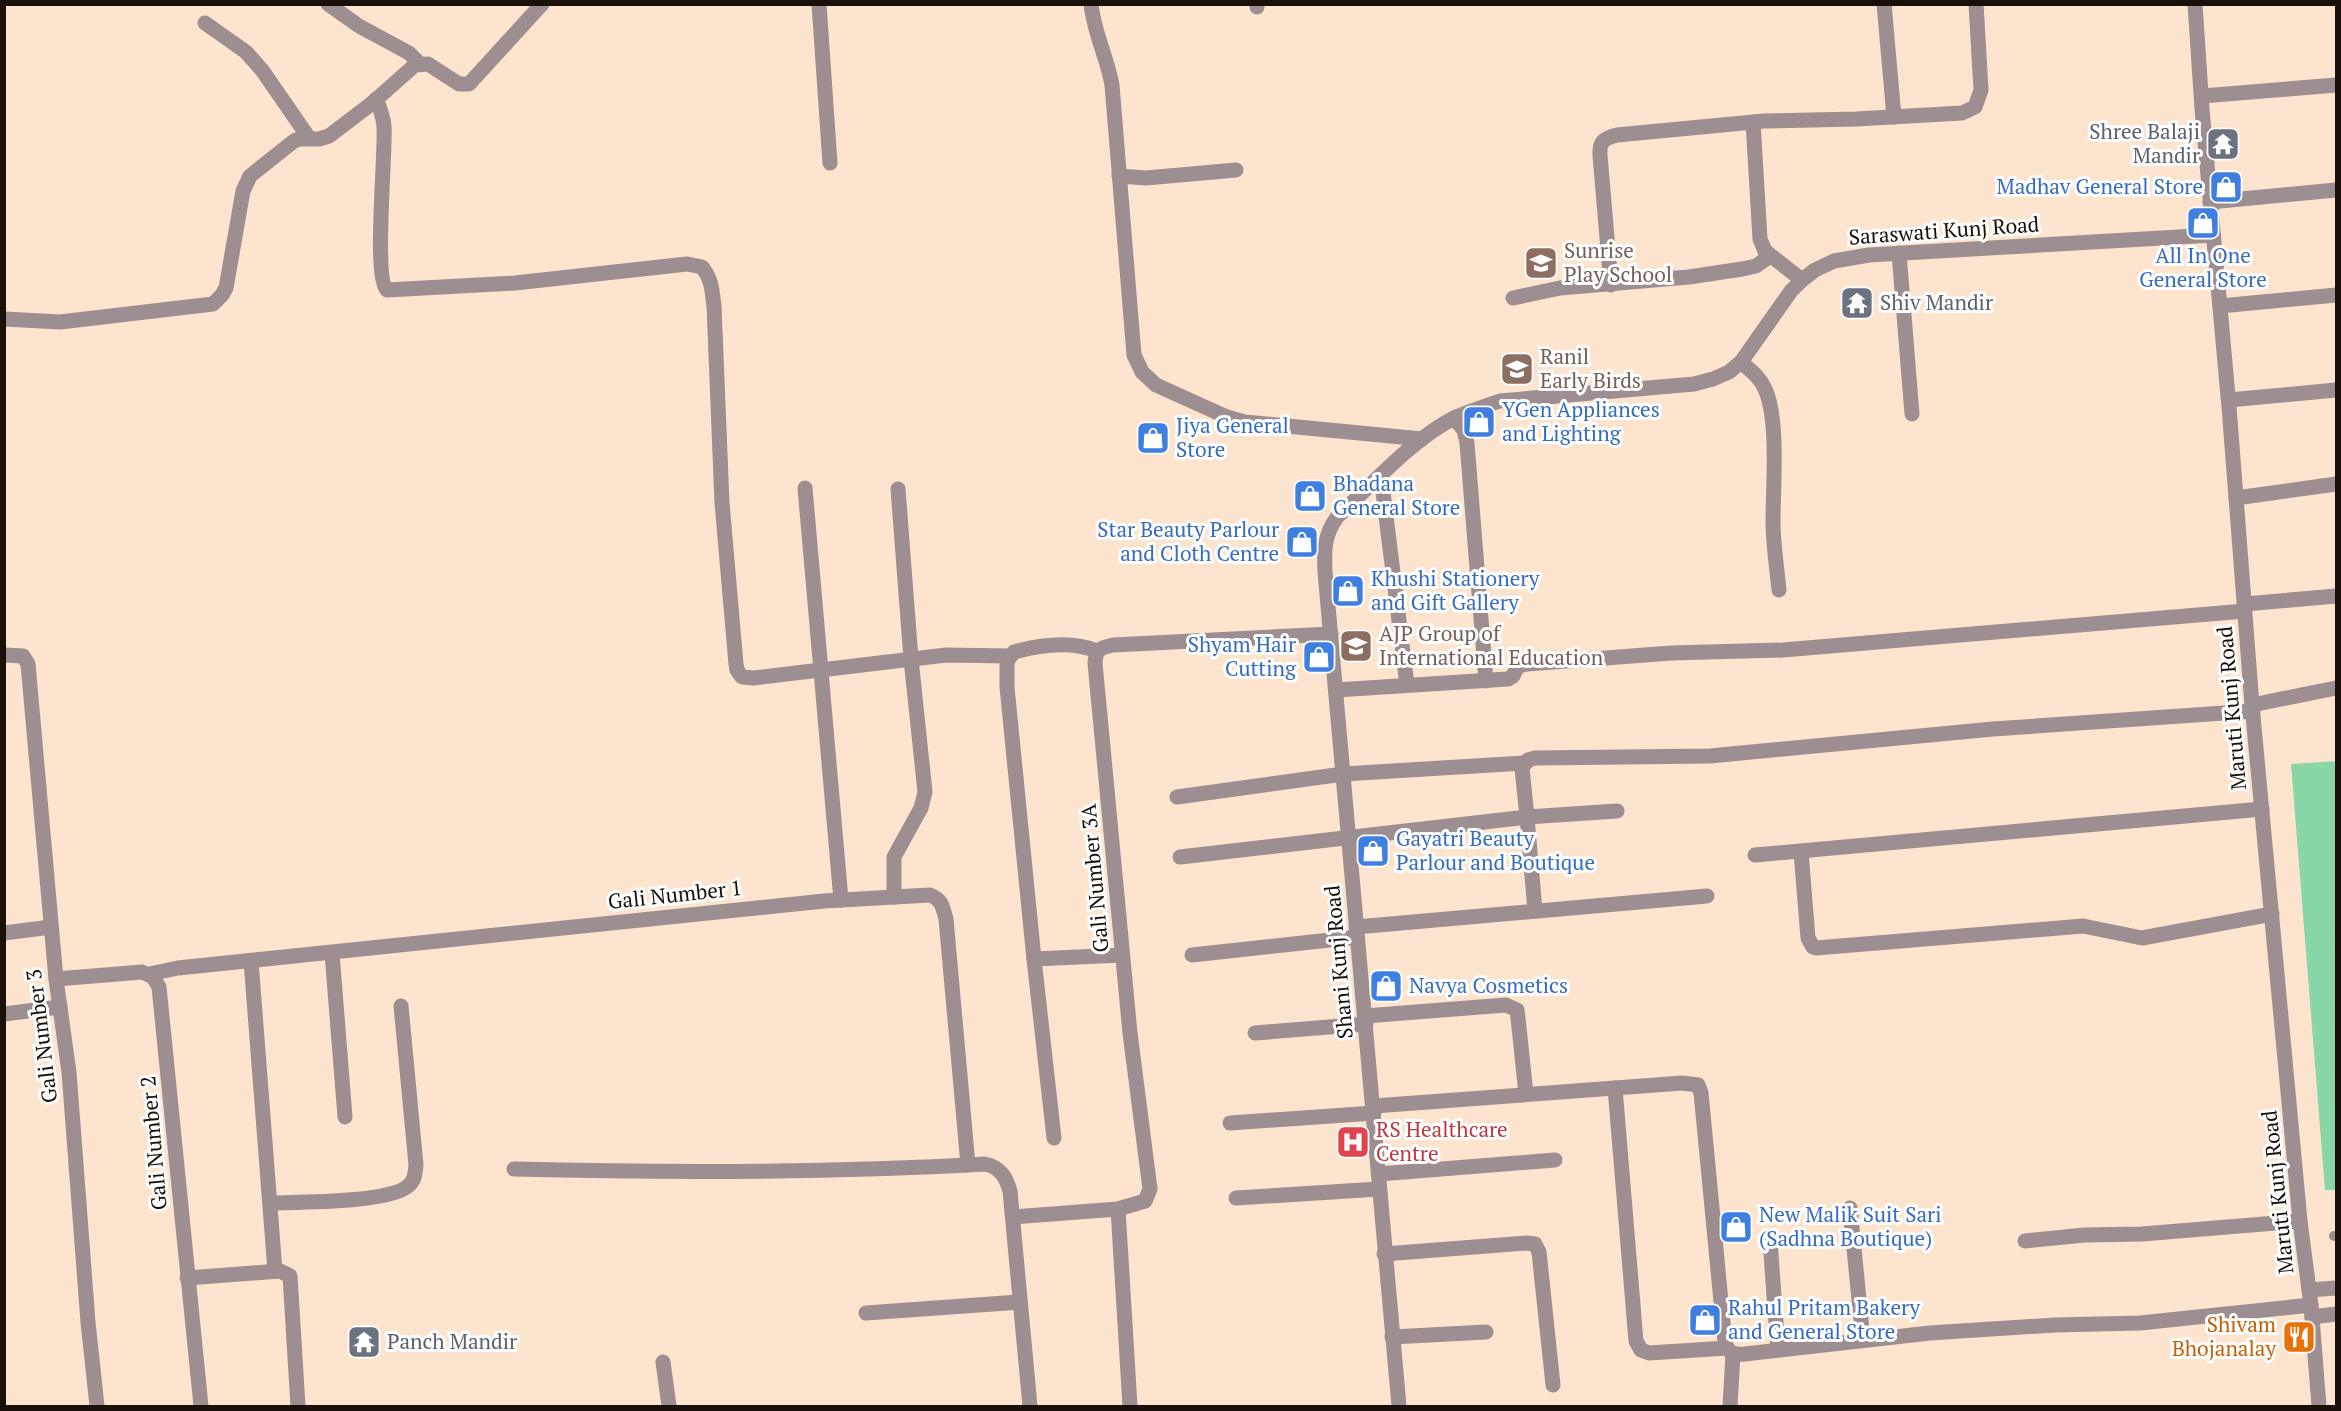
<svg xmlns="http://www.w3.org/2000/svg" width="2341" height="1411" viewBox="0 0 2341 1411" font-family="'PT Serif',serif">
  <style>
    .green { fill: #89d7a7 }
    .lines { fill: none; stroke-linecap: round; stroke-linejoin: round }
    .lane { stroke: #9c8e91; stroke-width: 10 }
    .street { stroke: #9c8e91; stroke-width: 15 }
    .labels { text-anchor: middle; stroke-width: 6; stroke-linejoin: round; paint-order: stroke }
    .worship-label { font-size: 21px; fill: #5b616d; stroke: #fff; text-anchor: start }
    .shop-label { font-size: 21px; fill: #366cbe; stroke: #fff; text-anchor: start }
    .street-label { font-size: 21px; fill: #191009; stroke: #fff }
    .education-label { font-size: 21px; fill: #785e54; stroke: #fff; text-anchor: start }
    .health-label { font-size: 21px; fill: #be3a42; stroke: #fff; text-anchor: start }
    .food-label { font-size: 21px; fill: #c56008; stroke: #fff; text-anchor: end }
  </style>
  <rect width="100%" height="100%" fill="#fce4ce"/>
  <polygon class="green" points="2336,761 2336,1190 2325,1190 2291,764"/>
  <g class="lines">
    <polyline class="lane" points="2334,1236 2336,1236"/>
    <g class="street">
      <polyline points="328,4 359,26 409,53 419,63"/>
      <polyline points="819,4 830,163"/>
      <path d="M1091,4C1094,33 1107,57 1112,85L1134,355L1142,372L1156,385L1227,417L1245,422L1422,439"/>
      <polyline points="1257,4 1257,7"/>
      <polyline points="1884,4 1894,117"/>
      <polyline points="2195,4 2202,109 2229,407 2252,705 2300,1221 2311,1305 2319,1406"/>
      <polyline points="205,23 246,52 262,70 309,138"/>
      <polyline points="2202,96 2336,85"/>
      <path d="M376,99C380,108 383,116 384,126C386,153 373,277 387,290L515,283L687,264L702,267C712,279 712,291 714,306L722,503L736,664L737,670L742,677L754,678L946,655L1009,656"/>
      <polyline points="1753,122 1760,239 1765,251 1802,280"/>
      <polyline points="1119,176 1146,178 1236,170"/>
      <polyline points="2210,202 2336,190"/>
      <polyline points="1899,253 1912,414"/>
      <path d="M1611,285L1600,155C1599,141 1605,138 1617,135L1764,121L1856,119L1962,113L1975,107L1981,90L1976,4"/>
      <polyline points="1513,298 1560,288 1689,277 1742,269 1756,266 1770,256"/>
      <polyline points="2220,306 2336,295"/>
      <polyline points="4,319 60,322 213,304 222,295 226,288 243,191 250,176 294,141 299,139 319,139 329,136 371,104 415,65 428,64 459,84 469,84 542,4"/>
      <path d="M1741,362C1750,370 1760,377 1765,389C1779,419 1773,487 1773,521C1773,544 1777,568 1779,590"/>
      <polyline points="2229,400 2336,390"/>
      <polyline points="1454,418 1464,430 1467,443 1486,681"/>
      <polyline points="1381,476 1407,685"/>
      <polyline points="805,488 841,900"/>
      <polyline points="2236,498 2336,484"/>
      <polyline points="2245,604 2336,596"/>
      <path d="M1097,651C1072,641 1040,645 1014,652L1007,661V687L1034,959L1122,955"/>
      <polyline points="4,655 23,656 28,664 56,979 69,1072 88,1322 97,1406"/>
      <polyline points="1336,690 1508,679 1513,676 1518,666 1527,664 1671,653 1783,650 2245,611"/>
      <polyline points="2252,705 2336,688"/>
      <polyline points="1177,797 1343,774 1524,763"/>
      <polyline points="1801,852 1808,938 1813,947 1816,948 2083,926 2142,938 2272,914"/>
      <polyline points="1755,855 2262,809"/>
      <polyline points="1180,857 1527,817 1522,768 1528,760 1535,758 1710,756 1993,729 2253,711"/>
      <polyline points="894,897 894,857 921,808 925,792 911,659 898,489"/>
      <polyline points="1535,911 1527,817 1617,811"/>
      <polyline points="1356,927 1707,896"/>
      <polyline points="4,933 51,927"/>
      <polyline points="332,953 345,1117"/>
      <polyline points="1192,955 1357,937"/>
      <polyline points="1034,959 1054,1138"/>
      <polyline points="251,961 275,1271"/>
      <path d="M149,974L178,968L824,901L930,895C942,899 943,908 946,919L968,1165"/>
      <polyline points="56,979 142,972 153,977 159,987 201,1406"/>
      <polyline points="4,1014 60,1007"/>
      <polyline points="1365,1016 1506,1005 1517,1010 1518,1018 1526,1094"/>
      <polyline points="1255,1033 1366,1024"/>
      <polyline points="1615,1088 1636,1341 1641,1350 1649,1353 1727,1348"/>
      <path d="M1374,1106L1682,1083L1698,1085L1701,1093L1725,1343C1728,1353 1734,1355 1745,1354L1930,1333L2055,1325L2140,1323L2311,1305"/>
      <polyline points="1230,1123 1374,1113"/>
      <path d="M514,1169C671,1173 828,1173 985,1164C1000,1167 1006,1177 1010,1191L1030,1406"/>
      <polyline points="1379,1174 1555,1160"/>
      <polyline points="1236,1198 1379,1189"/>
      <path d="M270,1203C298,1202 389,1203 408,1186C415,1181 415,1173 416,1165L401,1006"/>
      <polyline points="1850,1208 1863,1340"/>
      <polyline points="1118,1209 1130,1406"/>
      <path d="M1013,1217L1118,1209L1145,1201L1150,1189L1130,1033L1095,663C1096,649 1100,648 1113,645L1331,634"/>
      <polyline points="1770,1241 1778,1350"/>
      <polyline points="2025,1241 2084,1235 2142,1234 2300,1221"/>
      <polyline points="1384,1254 1527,1243 1535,1244 1539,1252 1553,1385"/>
      <polyline points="187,1278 280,1271 290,1276 298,1406"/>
      <polyline points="2309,1290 2336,1288"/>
      <polyline points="866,1313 1020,1302"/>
      <polyline points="2312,1317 2336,1314"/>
      <polyline points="1392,1337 1486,1332"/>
      <polyline points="663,1362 669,1406"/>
      <path d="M1399,1406L1325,572C1324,550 1324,534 1338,516C1374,483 1412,439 1456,417C1470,411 1485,406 1500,401L1694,384L1713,379L1729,372L1741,362L1791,291L1802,280L1815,270L1834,261L1869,255L2213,235"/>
      <polyline points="1730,1406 1733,1354"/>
    </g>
  </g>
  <defs>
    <g id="temple-square" transform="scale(1.725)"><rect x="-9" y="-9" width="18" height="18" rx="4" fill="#6b7280" stroke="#fff"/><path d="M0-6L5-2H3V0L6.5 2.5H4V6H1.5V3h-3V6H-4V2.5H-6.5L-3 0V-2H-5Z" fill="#fff"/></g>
    <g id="shop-square" transform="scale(1.725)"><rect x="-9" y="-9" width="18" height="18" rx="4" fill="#3f7fe0" stroke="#fff"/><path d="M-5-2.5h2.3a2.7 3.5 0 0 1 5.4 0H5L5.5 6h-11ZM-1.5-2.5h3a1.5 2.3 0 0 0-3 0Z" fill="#fff"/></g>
    <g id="school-square" transform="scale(1.725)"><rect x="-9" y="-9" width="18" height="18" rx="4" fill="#8d6e63" stroke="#fff"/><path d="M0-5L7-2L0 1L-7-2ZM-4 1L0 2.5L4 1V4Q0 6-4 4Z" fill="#fff"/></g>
    <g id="hospital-square" transform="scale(1.725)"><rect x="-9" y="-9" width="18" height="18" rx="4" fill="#e0444e" stroke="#fff"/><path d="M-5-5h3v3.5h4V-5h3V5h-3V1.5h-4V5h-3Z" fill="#fff"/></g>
    <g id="restaurant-square" transform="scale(1.725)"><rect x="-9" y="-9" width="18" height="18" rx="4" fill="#e8710a" stroke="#fff"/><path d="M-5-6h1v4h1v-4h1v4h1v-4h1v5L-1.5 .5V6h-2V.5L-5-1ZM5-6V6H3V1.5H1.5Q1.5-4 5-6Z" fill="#fff"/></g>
  </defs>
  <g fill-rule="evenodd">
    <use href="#temple-square" x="2223" y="144"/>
    <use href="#shop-square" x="2226" y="187"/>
    <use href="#shop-square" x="2203" y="223"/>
    <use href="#school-square" x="1541" y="263"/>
    <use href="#temple-square" x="1857" y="303"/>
    <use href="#school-square" x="1517" y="369"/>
    <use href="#shop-square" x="1479" y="422"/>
    <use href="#shop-square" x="1153" y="438"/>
    <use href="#shop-square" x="1310" y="496"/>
    <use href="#shop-square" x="1302" y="542"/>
    <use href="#shop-square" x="1348" y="591"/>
    <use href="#school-square" x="1356" y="646"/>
    <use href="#shop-square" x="1319" y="657"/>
    <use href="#shop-square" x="1373" y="851"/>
    <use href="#shop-square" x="1386" y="986"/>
    <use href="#hospital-square" x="1353" y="1142"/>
    <use href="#shop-square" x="1736" y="1227"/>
    <use href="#shop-square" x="1705" y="1320"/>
    <use href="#restaurant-square" x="2299" y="1337"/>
    <use href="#temple-square" x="364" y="1342"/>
  </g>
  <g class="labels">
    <g class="worship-label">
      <text x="2200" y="139" text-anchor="end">Shree Balaji<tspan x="2200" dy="24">Mandir</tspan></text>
      <text x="1880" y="310">Shiv Mandir</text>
      <text x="387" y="1349">Panch Mandir</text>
    </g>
    <g class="shop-label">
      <text x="2203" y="194" text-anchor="end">Madhav General Store</text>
      <text x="2203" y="263" text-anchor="middle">All In One<tspan x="2203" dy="24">General Store</tspan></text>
      <text x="1502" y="417">YGen Appliances<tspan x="1502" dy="24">and Lighting</tspan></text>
      <text x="1176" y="433">Jiya General<tspan x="1176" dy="24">Store</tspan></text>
      <text x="1333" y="491">Bhadana<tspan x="1333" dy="24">General Store</tspan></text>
      <text x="1279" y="537" text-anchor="end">Star Beauty Parlour<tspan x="1279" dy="24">and Cloth Centre</tspan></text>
      <text x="1371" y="586">Khushi Stationery<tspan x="1371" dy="24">and Gift Gallery</tspan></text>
      <text x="1296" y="652" text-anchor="end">Shyam Hair<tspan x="1296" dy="24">Cutting</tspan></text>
      <text x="1396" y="846">Gayatri Beauty<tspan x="1396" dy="24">Parlour and Boutique</tspan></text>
      <text x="1409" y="993">Navya Cosmetics</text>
      <text x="1759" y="1222">New Malik Suit Sari<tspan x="1759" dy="24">(Sadhna Boutique)</tspan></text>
      <text x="1728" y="1315">Rahul Pritam Bakery<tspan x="1728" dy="24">and General Store</tspan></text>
    </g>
    <g class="street-label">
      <text transform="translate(1944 231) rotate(-4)" y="7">Saraswati Kunj Road</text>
      <text transform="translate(2232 708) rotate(-95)" y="7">Maruti Kunj Road</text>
      <text transform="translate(1095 878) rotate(-95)" y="7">Gali Number 3A</text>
      <text transform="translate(675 895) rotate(-6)" y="7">Gali Number 1</text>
      <text transform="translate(1339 962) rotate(-95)" y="7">Shani Kunj Road</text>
      <text transform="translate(42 1036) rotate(-97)" y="7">Gali Number 3</text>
      <text transform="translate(154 1143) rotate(-95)" y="7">Gali Number 2</text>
      <text transform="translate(2278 1192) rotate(-96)" y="7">Maruti Kunj Road</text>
    </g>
    <g class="education-label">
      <text x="1564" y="258">Sunrise<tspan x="1564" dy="24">Play School</tspan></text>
      <text x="1540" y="364">Ranil<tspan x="1540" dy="24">Early Birds</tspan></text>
      <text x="1379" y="641">AJP Group of<tspan x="1379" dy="24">International Education</tspan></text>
    </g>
    <g class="health-label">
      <text x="1376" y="1137">RS Healthcare<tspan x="1376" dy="24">Centre</tspan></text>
    </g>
    <g class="food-label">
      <text x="2276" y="1332">Shivam<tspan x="2276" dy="24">Bhojanalay</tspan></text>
    </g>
  </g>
  <rect width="2341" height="1411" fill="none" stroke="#191009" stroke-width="12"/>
</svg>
